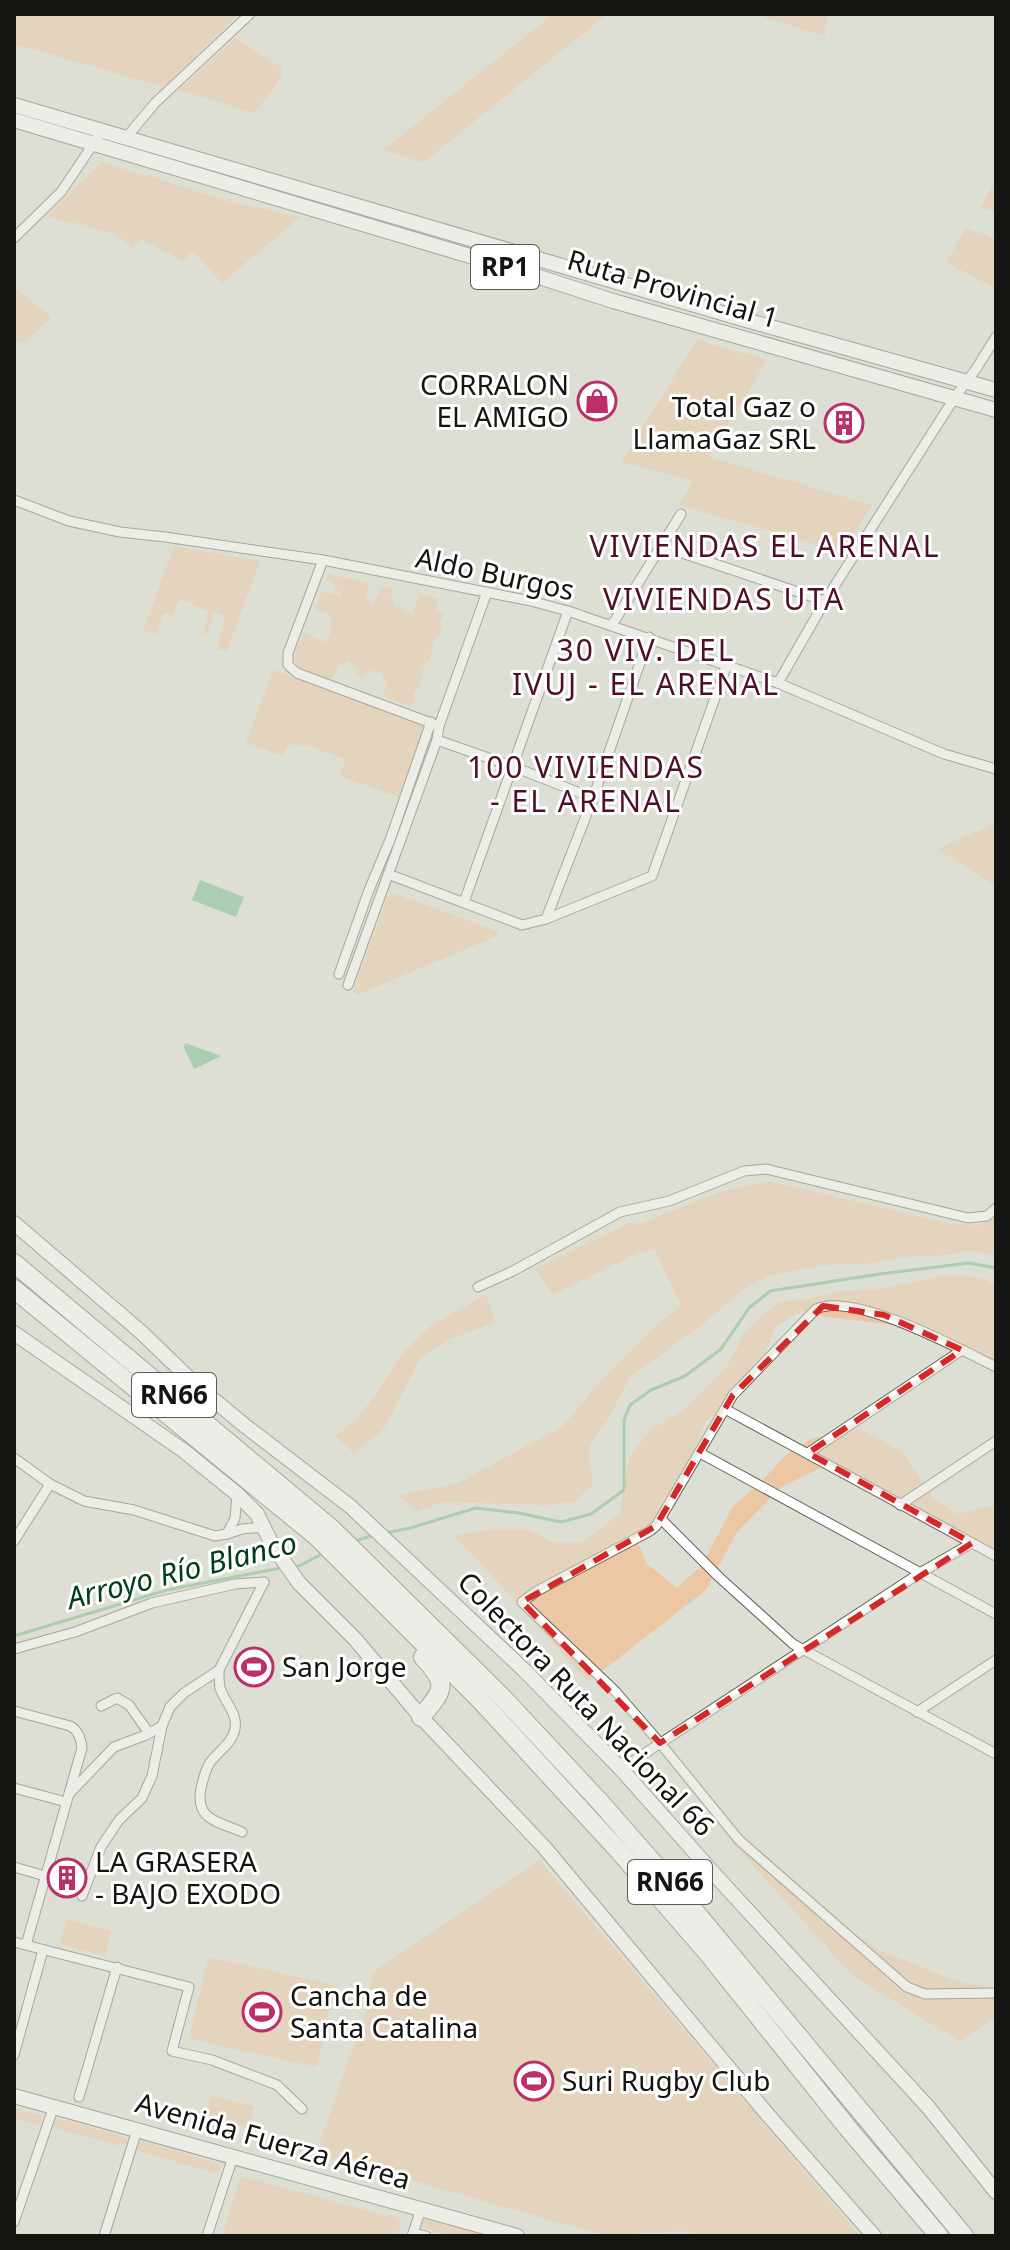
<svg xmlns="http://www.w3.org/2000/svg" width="1010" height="2250" viewBox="0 0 1010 2250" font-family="'Noto Sans',sans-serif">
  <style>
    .green { fill: #ebc7a4 }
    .water { fill: #6eb888 }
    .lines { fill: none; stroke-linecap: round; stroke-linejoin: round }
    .stream { stroke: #6eb888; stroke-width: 3 }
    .street-casing { stroke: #616258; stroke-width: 11 }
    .secondary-casing { stroke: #616258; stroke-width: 16 }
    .primary-casing { stroke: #616258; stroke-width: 16 }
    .highway-casing { stroke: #616258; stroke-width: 20 }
    .street { stroke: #fff; stroke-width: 9 }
    .secondary { stroke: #fff; stroke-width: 14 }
    .primary { stroke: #fff; stroke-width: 14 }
    .highway { stroke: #fff; stroke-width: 18 }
    .marked { fill: none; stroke: #d62828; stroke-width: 6; stroke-dasharray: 16 10; stroke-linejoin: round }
    .labels { text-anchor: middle; stroke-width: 6; stroke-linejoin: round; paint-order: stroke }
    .shield { fill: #fff; stroke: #5a5b58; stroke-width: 2 }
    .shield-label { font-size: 26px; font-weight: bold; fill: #141511 }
    .street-label { font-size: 28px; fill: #141511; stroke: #fff }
    .poi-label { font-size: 28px; fill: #141511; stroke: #fff; text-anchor: start }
    .neighbourhood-label { font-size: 30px; letter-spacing: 2px; fill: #510e29; stroke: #fff }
    .water-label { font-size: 30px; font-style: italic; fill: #003d1f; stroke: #fff }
  </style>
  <rect width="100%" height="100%" fill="#dedfd4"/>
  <g class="green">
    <polygon points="14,14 239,14 164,87 14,44"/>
    <polygon points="553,14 607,14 423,163 383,150"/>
    <polygon points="755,14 827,14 825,36"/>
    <polygon points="235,38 281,67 282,76 255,113 179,90"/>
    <polygon points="102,162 239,204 300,217 222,283 193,251 184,261 142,240 133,248 117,235 89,226 46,217"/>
    <polygon points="996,180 996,213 980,207"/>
    <polygon points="967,228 996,239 996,289 946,262"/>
    <polygon points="14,287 52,317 24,343 14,342"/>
    <polygon points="697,340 767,360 709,457 872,505 842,552 679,505 693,481 621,462"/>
    <polygon points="174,546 260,561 227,651 217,649 225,616 214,612 208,634 204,633 208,611 192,605 192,602 182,600 178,602 173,615 163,613 156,634 143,631"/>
    <path d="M328,574L370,584L365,598L374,605L382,586L394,589L390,601L395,602L394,606L412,614L420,594L439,598L436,611L443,614L439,626L443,628L439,636L436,635C431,644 433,651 429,662H426L422,670L424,671L418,688H416L413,696L416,697L411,707L383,696L388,682L383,679V674L371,670L368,676L364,674L363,679L356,676L359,669L352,666L353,663L347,660L344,665L339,664L332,680C322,676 294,672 295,658C295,650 302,640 304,633L327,642L332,628L329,626L332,617L328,615L329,613L324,611L322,613L314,610L322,591L340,597L342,592L332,589L334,583L326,580Z"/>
    <polygon points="273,670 426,724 399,797 340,776 345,759 302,744 300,747 288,744 283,756 246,743"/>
    <polygon points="996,823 996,886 937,849"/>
    <polygon points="393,893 497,931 497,936 357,995 353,991 388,895"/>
    <polygon points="769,1181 951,1224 979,1225 996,1215 996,1255 968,1250 948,1255 905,1257 865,1264 823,1265 767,1276 739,1293 702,1325 630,1377 609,1418 590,1445 589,1460 593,1485 574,1502 545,1505 442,1502 416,1511 399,1495 458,1483 562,1427 606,1375 657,1325 681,1305 654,1249 640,1252 552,1295 535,1269 629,1223 642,1223 719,1192"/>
    <polygon points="948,1275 982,1278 996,1285 996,1368 899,1326 798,1313 776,1326 752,1382 705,1422 682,1480 638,1542 646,1563 677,1588 702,1565 733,1506 759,1484 788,1453 811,1439 861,1429 904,1453 934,1498 958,1514 996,1505 996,1549 960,1544 897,1496 830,1463 780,1488 737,1532 706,1590 588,1682 474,1556 453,1536 493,1529 530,1530 553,1542 584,1542 620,1513 629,1459 649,1431 688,1406 726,1368 746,1330 779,1302 807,1299 841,1291 874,1290"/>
    <polygon points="486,1294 495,1322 446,1341 421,1357 384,1429 354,1453 335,1436 355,1421 376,1394 400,1356 429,1327"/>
    <polygon points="730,1840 768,1857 817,1908 877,1949 954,1980 996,1989 996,2017 959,2041 853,1976"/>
    <polygon points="539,1860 860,2236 699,2236 683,2231 607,2236 328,2157 319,2144 365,2014 373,1972"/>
    <polygon points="66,1919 111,1931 105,1956 60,1944"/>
    <polygon points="208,1957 335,1985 317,2067 189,2039"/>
    <polygon points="211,2096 254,2106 249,2128 206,2118"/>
    <polygon points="14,2108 39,2115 42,2117 42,2122 38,2125 14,2119"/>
    <polygon points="60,2119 124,2136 127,2139 127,2143 120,2146 57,2129 54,2126 54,2122"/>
    <polygon points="142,2141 217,2163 221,2167 220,2170 214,2173 139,2151 136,2148 138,2142"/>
    <polygon points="245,2177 398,2219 401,2224 397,2236 222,2236 240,2180"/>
    <polygon points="426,2218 489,2236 450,2236 423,2228 420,2225 422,2219"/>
  </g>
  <g class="water">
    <polygon points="200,880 244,897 236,917 192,900"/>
    <polygon points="185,1043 221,1056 194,1069 184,1048"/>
    <polygon points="255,1652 266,1659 255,1680 244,1672"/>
  </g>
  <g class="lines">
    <g class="stream">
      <polyline points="386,1533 410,1528 476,1508 519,1513 561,1522 591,1514 624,1490 624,1420 630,1405 651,1390 685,1376 721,1349 749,1308 770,1291 880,1274 969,1263 996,1268"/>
      <polyline points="355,1541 374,1535"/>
      <polyline points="293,1567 299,1566 322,1554"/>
      <polyline points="14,1636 167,1590 281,1568"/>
    </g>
    <g class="street-casing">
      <g id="street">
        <polyline points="125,139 155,103 250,14"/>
        <polyline points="14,238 61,192 102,131"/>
        <polyline points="14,500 69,521 120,532 165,537 323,560 531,601 568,611 778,683 944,754 996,769"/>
        <polyline points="661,546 825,601"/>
        <polyline points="323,560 288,653 288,665 297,673 439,726"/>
        <polyline points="612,625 681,514"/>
        <polyline points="778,683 825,601 955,397 976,369 996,337"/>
        <polyline points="437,740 514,767 593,798"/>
        <polyline points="388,874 522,925 546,919 652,876 727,664"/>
        <polyline points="464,902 568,611"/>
        <polyline points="546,919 593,798 649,637"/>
        <polyline points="339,974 369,890 390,840 431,722"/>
        <polyline points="348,985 437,740 439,726 487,592"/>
        <polyline points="478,1287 513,1271 620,1212 669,1201 744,1171 766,1169 968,1218 987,1216 996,1208"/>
        <path d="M996,1367C960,1349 853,1291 816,1309L733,1395L656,1526L650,1531L537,1591L522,1602L615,1691L660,1743L739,1840L907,1987L925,1994L996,1993"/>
        <polyline points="725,1409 996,1556"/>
        <polyline points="700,1453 996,1614"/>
        <polyline points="808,1453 962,1350"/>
        <polyline points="14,1458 50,1484 84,1501 134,1510 215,1536 227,1534 235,1518 237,1494"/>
        <polyline points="900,1505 996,1441"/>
        <polyline points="661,1519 720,1578 793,1644 996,1754"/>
        <polyline points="227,1534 242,1529 264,1527"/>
        <polyline points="14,1541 50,1484"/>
        <polyline points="14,1649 75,1632 152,1603 235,1584 264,1582"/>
        <path d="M219,1670C219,1676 219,1683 220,1688C225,1703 238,1713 235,1729C232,1744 217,1752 209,1764C205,1771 203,1780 201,1788C195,1820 217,1821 242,1832"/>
        <polyline points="101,1706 117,1698 129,1705 149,1733"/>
        <path d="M14,1711L70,1726C78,1730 81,1739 82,1748L26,1945"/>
        <polyline points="917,1712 996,1660"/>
        <polyline points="621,1769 920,1573 972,1543"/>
        <polyline points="14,1788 66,1802"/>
        <polyline points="70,1793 114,1747 146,1735 162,1726"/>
        <polyline points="14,1867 45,1876"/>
        <polyline points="82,1896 101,1847 119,1820 142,1798 152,1776 162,1726 170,1707 184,1693 219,1670 264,1582"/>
        <polyline points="14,1942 189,1987 172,2051 212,2060 277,2085 302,2109"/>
        <polyline points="14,2055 43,1950"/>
        <polyline points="79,2097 117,1967"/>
        <polyline points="14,2222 54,2106"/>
        <polyline points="414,2233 426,2236"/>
        <polyline points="104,2236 137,2130"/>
        <polyline points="207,2236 233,2157"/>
        <polyline points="412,2236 421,2209"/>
      </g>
    </g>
    <g class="secondary-casing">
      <g id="secondary">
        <polyline points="14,1223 141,1332 197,1386 244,1425 351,1507 525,1671 621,1769 716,1876 928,2107 996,2192"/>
        <polyline points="14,1333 184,1451 237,1494 257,1514 273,1546 299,1583 355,1639 421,1717 544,1847 768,2115 874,2236"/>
        <polyline points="14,2096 517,2236"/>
      </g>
    </g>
    <g class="primary-casing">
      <g id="primary">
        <polyline points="14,105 746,320 996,390"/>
        <polyline points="14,120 527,273 613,301 996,410"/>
      </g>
    </g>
    <g class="highway-casing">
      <g id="highway">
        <polyline points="14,1263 332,1529 503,1698 601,1803 683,1897 964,2236"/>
        <polyline points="14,1289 316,1536 482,1702 618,1850 706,1951 847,2127 939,2236"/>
        <path d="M421,1717C443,1690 450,1686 423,1657"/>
      </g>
    </g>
    <use href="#street" class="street"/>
    <use href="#secondary" class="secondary"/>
    <use href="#primary" class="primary"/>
    <use href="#highway" class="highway"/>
  </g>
  <path d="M0 0H1010V2250H0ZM823,1306L884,1315L962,1350L808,1453L972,1543L660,1743L522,1602L656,1526L733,1395Z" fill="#dedfd4" fill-opacity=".55" fill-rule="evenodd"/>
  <path class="marked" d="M823,1306L884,1315L962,1350L808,1453L972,1543L660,1743L522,1602L656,1526L733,1395Z"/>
  <defs>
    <g id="shop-ring" transform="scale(2)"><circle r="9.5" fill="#fff" stroke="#bb3068" stroke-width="1.5"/><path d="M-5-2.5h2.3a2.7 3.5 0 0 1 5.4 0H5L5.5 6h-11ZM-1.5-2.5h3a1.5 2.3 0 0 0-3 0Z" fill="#bb3068"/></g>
    <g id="building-ring" transform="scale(2)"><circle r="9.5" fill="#fff" stroke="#bb3068" stroke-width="1.5"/><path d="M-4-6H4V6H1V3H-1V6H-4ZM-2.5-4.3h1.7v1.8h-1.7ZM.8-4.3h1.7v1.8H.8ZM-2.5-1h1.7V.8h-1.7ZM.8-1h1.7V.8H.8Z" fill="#bb3068"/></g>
    <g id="stadium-ring" transform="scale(2)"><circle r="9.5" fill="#fff" stroke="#bb3068" stroke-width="1.5"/><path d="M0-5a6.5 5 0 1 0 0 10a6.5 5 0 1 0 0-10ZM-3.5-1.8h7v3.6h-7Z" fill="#bb3068"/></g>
  </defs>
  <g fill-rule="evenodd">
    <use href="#shop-ring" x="597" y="401"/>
    <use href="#building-ring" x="844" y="423"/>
    <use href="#stadium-ring" x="254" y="1667"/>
    <use href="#building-ring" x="67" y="1878"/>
    <use href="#stadium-ring" x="262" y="2012"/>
    <use href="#stadium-ring" x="534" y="2081"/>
  </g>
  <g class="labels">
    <g class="shield">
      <rect x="471" y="245" width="68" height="44" rx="6"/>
      <rect x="132" y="1373" width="84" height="44" rx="6"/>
      <rect x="628" y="1860" width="84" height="44" rx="6"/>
    </g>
    <g class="shield-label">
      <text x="505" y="276">RP1</text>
      <text x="174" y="1404">RN66</text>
      <text x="670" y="1891">RN66</text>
    </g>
    <g class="street-label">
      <text transform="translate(673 289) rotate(16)" y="10">Ruta Provincial 1</text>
      <text transform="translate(495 574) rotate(12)" y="10">Aldo Burgos</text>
      <text transform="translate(586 1704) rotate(46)" y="10">Colectora Ruta Nacional 66</text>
      <text transform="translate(273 2141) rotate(16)" y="10">Avenida Fuerza Aérea</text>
    </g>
    <g class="poi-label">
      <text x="569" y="395" text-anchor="end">CORRALON<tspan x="569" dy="32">EL AMIGO</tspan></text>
      <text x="816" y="417" text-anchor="end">Total Gaz o<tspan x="816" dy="32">LlamaGaz SRL</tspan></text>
      <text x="282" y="1677">San Jorge</text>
      <text x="95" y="1872">LA GRASERA<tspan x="95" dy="32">- BAJO EXODO</tspan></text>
      <text x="290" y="2006">Cancha de<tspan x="290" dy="32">Santa Catalina</tspan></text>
      <text x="562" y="2091">Suri Rugby Club</text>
    </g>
    <g class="neighbourhood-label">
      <text x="765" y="557">VIVIENDAS EL ARENAL</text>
      <text x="724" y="610">VIVIENDAS UTA</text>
      <text x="646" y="661">30 VIV. DEL<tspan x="646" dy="34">IVUJ - EL ARENAL</tspan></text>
      <text x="586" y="778">100 VIVIENDAS<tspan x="586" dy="34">- EL ARENAL</tspan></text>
    </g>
    <g class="water-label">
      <text transform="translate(182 1571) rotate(-14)" y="10">Arroyo Río Blanco</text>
    </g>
  </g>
  <rect width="1010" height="2250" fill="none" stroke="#141511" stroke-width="32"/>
</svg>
